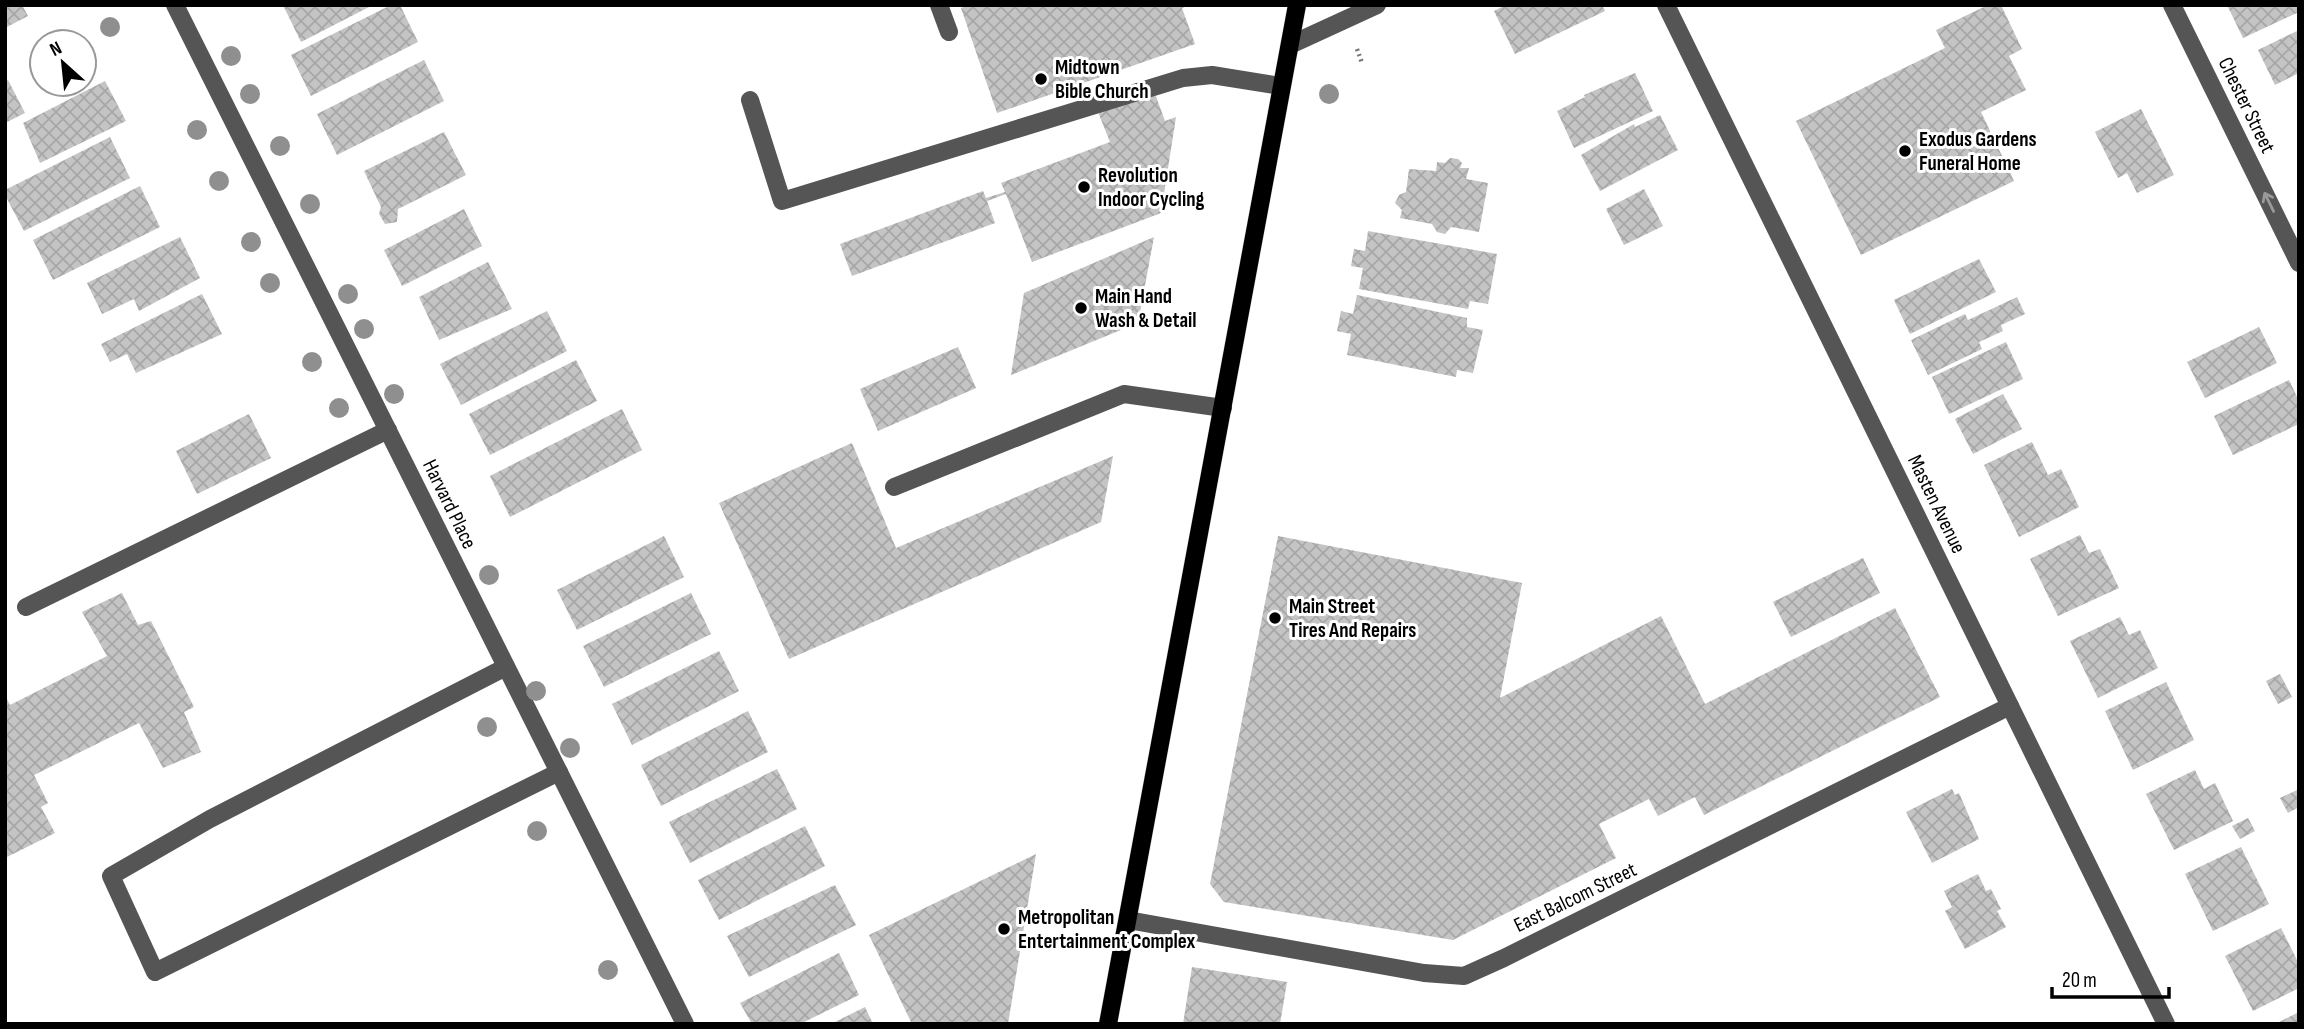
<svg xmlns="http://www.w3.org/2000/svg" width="2304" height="1029" viewBox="0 0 2304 1029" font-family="'Sofia Sans Condensed',sans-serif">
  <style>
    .building { fill: url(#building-cross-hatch) }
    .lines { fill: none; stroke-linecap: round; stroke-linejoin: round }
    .major-casing { stroke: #dbdbdb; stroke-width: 19 }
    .path { stroke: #777; stroke-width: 4.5; stroke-dasharray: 2 3.5; stroke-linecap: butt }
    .minor { stroke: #555; stroke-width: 18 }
    .major { stroke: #000; stroke-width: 18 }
    .tree { fill: #8f8f8f }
    .oneway { stroke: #999 }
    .poi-dot { fill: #000; stroke: #fff; stroke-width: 2.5 }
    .labels { text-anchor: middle; stroke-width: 6; stroke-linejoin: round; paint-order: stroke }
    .poi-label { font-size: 21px; font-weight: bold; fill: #000; stroke: #fff; text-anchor: start }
    .street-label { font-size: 21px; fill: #000; stroke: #fff }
  </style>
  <defs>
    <pattern id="building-cross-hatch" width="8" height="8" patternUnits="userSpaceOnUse" patternTransform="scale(1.75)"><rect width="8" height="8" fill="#c4c4c4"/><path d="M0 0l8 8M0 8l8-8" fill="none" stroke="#a7a7a7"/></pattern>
  </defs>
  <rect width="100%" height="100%" fill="#fff"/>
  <g class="building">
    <polygon points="5,5 22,5 28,16 5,28"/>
    <polygon points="283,5 373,5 301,42"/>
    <polygon points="391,5 400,5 418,42 311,96 291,55"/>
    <polygon points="969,5 1190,5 1182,8 1195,44 997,113 961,8"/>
    <polygon points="1506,5 1602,5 1605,11 1515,54 1494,11"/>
    <polygon points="1988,5 2001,5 2022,49 2009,56 2026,90 1981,112 2014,181 1861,255 1796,121 1945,48 1936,30"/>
    <polygon points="2231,5 2299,5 2299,12 2243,38 2228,7"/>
    <polygon points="2299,30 2299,73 2275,85 2258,50"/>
    <polygon points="424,60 444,101 337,155 317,114"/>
    <polygon points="1635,73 1653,111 1574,148 1557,111 1585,97 1584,95"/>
    <polygon points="8,80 25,113 5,123 5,82"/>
    <polygon points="105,81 126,121 40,163 23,123"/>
    <polygon points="1154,91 1165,121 1176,117 1161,213 1032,262 1006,194 987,201 995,223 852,276 840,244 983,191 986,198 1005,192 1001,183 1110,142 1098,112"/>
    <polygon points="2141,109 2174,175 2137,193 2127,173 2118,178 2095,132"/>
    <polygon points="1660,115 1678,150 1600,191 1581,155 1634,124 1635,127"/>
    <polygon points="444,132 466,175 398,209 397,222 385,224 379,214 381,207 364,171"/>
    <polygon points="110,137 130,178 24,231 5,195 5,190"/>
    <polygon points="1450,158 1458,159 1462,163 1460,168 1469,168 1466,179 1488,183 1479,232 1451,227 1445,234 1437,232 1432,224 1400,218 1402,210 1395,203 1399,195 1406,192 1409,169 1436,171 1437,162 1445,163"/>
    <polygon points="140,186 160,227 53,280 33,240"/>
    <polygon points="1644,189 1663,226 1624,245 1606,209"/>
    <polygon points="464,209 482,246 402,286 384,250"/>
    <polygon points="1368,231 1497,254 1488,304 1470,301 1468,309 1359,289 1363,268 1351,266 1354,249 1365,251"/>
    <polygon points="180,237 200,278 139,311 134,299 102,314 87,283"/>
    <polygon points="1154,237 1138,323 1011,375 1024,293"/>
    <polygon points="1979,259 1996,292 1910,334 1894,300"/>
    <polygon points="488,262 512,309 439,340 419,297"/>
    <polygon points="202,294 222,334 136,373 127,354 110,362 101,344"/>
    <polygon points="1357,295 1467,318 1467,327 1483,330 1473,373 1457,370 1456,377 1347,355 1351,334 1337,331 1341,311 1353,314"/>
    <polygon points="2017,297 2025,314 2001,325 2003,331 1979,342 1982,349 1928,375 1911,340 1965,314 1968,320"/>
    <polygon points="547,311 567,351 461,405 440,364"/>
    <polygon points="2259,327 2277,363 2205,398 2187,362"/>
    <polygon points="2006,342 2023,379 1949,414 1932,377"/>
    <polygon points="958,347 976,388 878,431 860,389"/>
    <polygon points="576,360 597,401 490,455 469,414"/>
    <polygon points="2289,380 2299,401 2299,424 2233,455 2214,416"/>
    <polygon points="2003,394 2022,429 1973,454 1955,419"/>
    <polygon points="622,409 642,450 510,517 490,476"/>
    <polygon points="249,414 271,458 197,494 176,451"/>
    <polygon points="2032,442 2048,475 2061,469 2079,507 2019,537 1984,465"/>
    <polygon points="852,443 896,548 1113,456 1101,522 789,659 719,503"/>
    <polygon points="2080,535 2089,553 2100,549 2119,588 2058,616 2030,559"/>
    <polygon points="664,536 684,577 577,630 557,590"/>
    <polygon points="1278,536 1522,583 1500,698 1661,616 1705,704 1895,608 1940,697 1704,815 1695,797 1658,816 1649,799 1599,824 1616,858 1453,940 1224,902 1210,884"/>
    <polygon points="1863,558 1880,593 1791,637 1773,602"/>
    <polygon points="122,593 138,625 151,621 194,707 184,712 201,752 163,768 139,723 34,775 48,803 41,807 55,833 5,858 5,695 10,705 107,656 82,612"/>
    <polygon points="691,593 711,634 604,687 583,646"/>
    <polygon points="2120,617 2129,635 2140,630 2158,668 2098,698 2070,641"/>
    <polygon points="719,651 739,691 632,745 612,704"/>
    <polygon points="2280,674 2292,697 2278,704 2266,681"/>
    <polygon points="2166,682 2194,740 2133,770 2105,711"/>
    <polygon points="748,711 768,752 661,806 641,765"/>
    <polygon points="777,769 797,809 690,863 669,822"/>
    <polygon points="2195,770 2204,789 2215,783 2233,821 2174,850 2146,794"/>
    <polygon points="1952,789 1955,795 1959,793 1979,839 1932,863 1906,812"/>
    <polygon points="2297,790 2299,807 2288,813 2280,798"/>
    <polygon points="2248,818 2255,831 2240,839 2232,826"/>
    <polygon points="805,826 825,866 719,920 698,880"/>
    <polygon points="2241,847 2269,904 2213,931 2185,874"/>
    <polygon points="1036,854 1008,1024 912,1024 869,935"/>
    <polygon points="1978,874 1986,891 1991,889 2001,909 1997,911 2006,927 1965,949 1945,911 1952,907 1944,891"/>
    <polygon points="835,885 856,925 749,977 727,936"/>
    <polygon points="2281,928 2299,964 2299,988 2253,1011 2225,956"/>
    <polygon points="839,953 859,995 800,1024 752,1024 740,1003"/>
    <polygon points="1192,967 1287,982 1280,1024 1183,1024"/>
    <polygon points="865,1007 873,1024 831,1024"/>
    <polygon points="2299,1012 2299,1024 2275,1024"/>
  </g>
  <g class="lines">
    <g class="major-casing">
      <polyline id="major" points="1108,1024 1297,5"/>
    </g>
    <polyline class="path" points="1357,49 1362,63"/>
    <g class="minor">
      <polyline points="175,5 685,1024"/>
      <polyline points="939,5 949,32"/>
      <polyline points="1666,5 2166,1024"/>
      <polyline points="2172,5 2299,263"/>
      <polyline points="1290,45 1377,5"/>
      <polyline points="750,100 782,201 1183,78 1212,75 1281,86"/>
      <polyline points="894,487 1124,394 1223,408"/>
      <polyline points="26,607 388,430"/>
      <polyline points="506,667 210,819 111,876 155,972 559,772"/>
      <polyline points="1128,920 1424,973 1464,976 1504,958 2010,706"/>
    </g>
    <use href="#major" class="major"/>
  </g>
  <g class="tree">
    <circle cx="110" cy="27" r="10"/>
    <circle cx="231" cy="56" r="10"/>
    <circle cx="250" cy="94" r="10"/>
    <circle cx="1329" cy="94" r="10"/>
    <circle cx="197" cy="130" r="10"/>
    <circle cx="280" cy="146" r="10"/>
    <circle cx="219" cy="181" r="10"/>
    <circle cx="310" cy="204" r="10"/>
    <circle cx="251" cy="242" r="10"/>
    <circle cx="270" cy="283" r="10"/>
    <circle cx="348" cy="294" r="10"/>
    <circle cx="364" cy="329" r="10"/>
    <circle cx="312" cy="362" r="10"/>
    <circle cx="394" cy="394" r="10"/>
    <circle cx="339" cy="408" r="10"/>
    <circle cx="489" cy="575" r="10"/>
    <circle cx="536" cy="691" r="10"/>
    <circle cx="487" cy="727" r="10"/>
    <circle cx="570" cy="748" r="10"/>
    <circle cx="537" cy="831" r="10"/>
    <circle cx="608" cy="970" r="10"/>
  </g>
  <defs><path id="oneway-shaft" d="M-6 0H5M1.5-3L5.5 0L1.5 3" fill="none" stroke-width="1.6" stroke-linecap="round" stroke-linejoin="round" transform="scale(1.75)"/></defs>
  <use class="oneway" href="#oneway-shaft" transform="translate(2269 202) rotate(-116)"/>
  <g class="poi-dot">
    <circle cx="1041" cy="79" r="7"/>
    <circle cx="1905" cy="151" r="7"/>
    <circle cx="1084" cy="187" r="7"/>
    <circle cx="1081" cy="308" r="7"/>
    <circle cx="1275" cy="618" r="7"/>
    <circle cx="1004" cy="929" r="7"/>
  </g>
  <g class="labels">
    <g class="poi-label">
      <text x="1055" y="74">Midtown<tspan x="1055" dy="24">Bible Church</tspan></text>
      <text x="1919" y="146">Exodus Gardens<tspan x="1919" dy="24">Funeral Home</tspan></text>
      <text x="1098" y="182">Revolution<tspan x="1098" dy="24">Indoor Cycling</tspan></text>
      <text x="1095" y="303">Main Hand<tspan x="1095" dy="24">Wash &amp; Detail</tspan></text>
      <text x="1289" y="613">Main Street<tspan x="1289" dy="24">Tires And Repairs</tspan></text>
      <text x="1018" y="924">Metropolitan<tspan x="1018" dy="24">Entertainment Complex</tspan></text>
    </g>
    <g class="street-label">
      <text transform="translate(2247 105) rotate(64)" y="7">Chester Street</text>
      <text transform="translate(450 504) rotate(64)" y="7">Harvard Place</text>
      <text transform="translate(1937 504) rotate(64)" y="7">Masten Avenue</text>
      <text transform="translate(1575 897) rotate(-26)" y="7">East Balcom Street</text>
    </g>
  </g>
  <rect width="2304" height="1029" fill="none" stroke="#000000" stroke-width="14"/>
  <g transform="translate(63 63) rotate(333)"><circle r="33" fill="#ffffff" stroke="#999999" stroke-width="2"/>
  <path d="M0-5L12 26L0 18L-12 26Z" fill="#000000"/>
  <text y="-10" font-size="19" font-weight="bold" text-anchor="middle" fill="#000000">N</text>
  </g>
  <path d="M2052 987v10h117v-10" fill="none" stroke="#000000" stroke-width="3.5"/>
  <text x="2062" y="987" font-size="21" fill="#000000" stroke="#ffffff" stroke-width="5" paint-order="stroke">20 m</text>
</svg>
